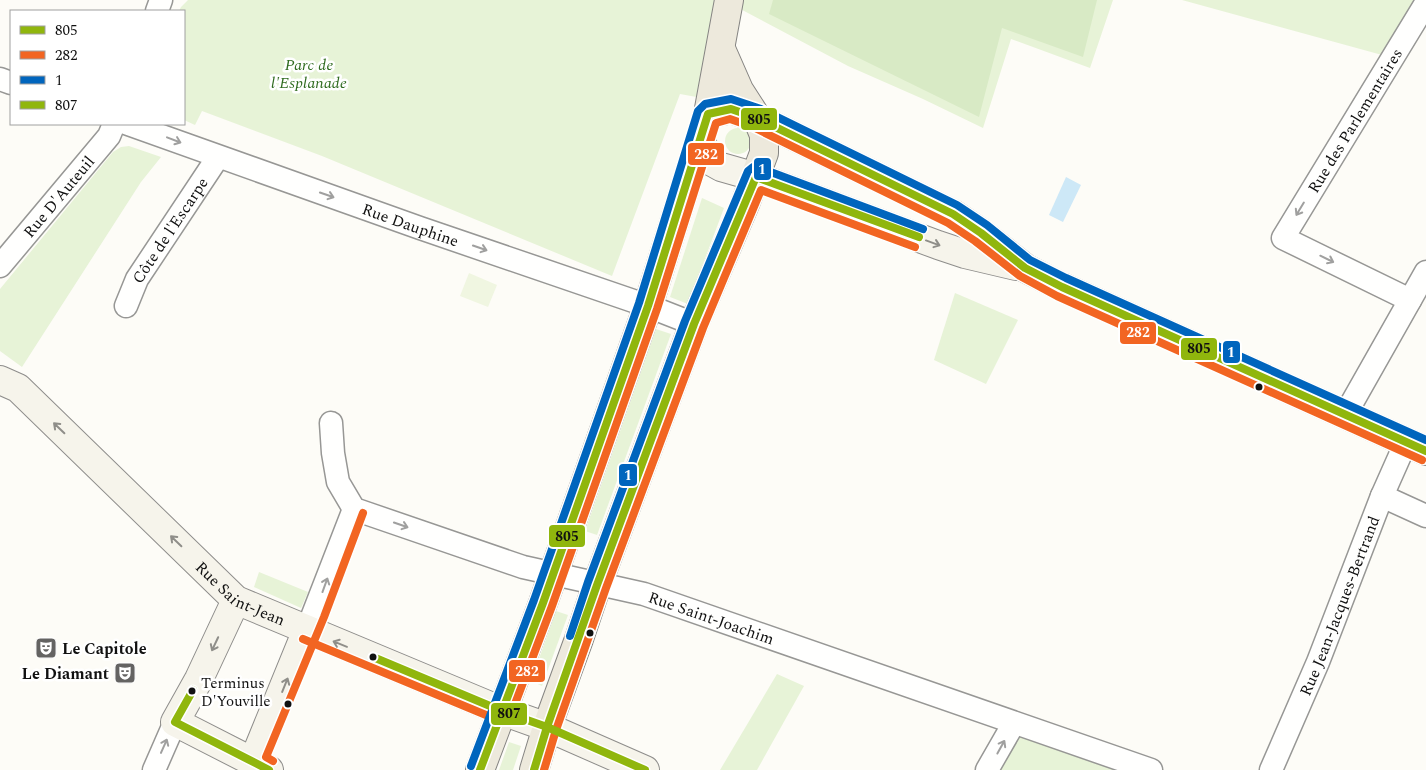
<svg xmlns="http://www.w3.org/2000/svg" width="1426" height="770" viewBox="0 0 1426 770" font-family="Spectral,serif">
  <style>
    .green { fill: #e7f3d7 }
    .forest { fill: #d8eac5 }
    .pitch { fill: #f0f6e1 }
    .water { fill: #cde8f7 }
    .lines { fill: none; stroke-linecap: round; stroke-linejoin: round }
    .street-casing { stroke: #979795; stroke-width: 25 }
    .secondary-casing { stroke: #8e8d8b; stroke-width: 30 }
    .primary-casing { stroke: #858482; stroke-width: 30 }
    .street { stroke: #fffffe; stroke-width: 22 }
    .secondary { stroke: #f6f4eb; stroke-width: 28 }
    .primary { stroke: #ede9dc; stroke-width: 28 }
    .bus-1-casing { stroke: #fff; stroke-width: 11 }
    .bus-2-casing { stroke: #fff; stroke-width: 11 }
    .bus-3-casing { stroke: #fff; stroke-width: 11 }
    .bus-4-casing { stroke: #fff; stroke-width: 11 }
    .bus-1 { stroke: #90b60d; stroke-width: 8 }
    .bus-2 { stroke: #f26522; stroke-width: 8 }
    .bus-3 { stroke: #0065bd; stroke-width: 8 }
    .bus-4 { stroke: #90b60d; stroke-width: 8 }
    .oneway { stroke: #a0a09f }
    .oneway2 { stroke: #8f8e89 }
    .bus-dot { fill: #111; stroke: #fff; stroke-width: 2 }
    .labels { text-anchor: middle; stroke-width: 5; stroke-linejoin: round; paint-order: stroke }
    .bus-label { font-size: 15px; fill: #111; stroke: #fff; text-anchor: start }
    .park-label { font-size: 16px; font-style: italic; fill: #2f6b1f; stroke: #fff }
    .street-label { font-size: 16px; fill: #111; stroke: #fff }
    .poi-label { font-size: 16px; font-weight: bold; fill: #111; stroke: #fff; text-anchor: start }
    .line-badge { stroke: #fff; stroke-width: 2 }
    .badge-label { font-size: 14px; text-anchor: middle; font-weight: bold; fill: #fff }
    .pale-badge-label { font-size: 14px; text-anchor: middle; font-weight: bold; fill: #111 }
  </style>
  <rect width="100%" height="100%" fill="#fdfcf7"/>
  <g class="green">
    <polygon points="188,0 1113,0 1090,68 1011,39 983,128 923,99 848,66 729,3 702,98 680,94 612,276 322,156 202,111 195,125 184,120 184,11 179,11 181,7"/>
    <polygon points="1182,0 1426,0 1393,58"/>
    <circle cx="738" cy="141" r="13"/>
    <polygon points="129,146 161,157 141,182 22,367 0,351 0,289 113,152 121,147"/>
    <polygon points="702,198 724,208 688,304 670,297"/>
    <polygon points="955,293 1018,320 986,384 934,360"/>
    <polygon points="656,329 671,334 597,535 585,531"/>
    <polygon points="259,572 308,592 301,608 254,587"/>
    <polygon points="556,611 568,615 542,686 531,681"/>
    <polygon points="777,674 804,686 757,770 720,770"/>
    <polygon points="1014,723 1151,770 987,770"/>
    <polygon points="509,742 521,746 513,770 499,770"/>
  </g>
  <polygon class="forest" points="773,0 1097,0 1083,57 1002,28 979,117 769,14"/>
  <polygon class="pitch" points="469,273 497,285 488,307 460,296"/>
  <polygon class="water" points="1066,177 1081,185 1063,222 1049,215"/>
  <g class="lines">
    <g class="street-casing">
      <g id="street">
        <polyline points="157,11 161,0"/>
        <polyline points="0,79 11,83"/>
        <path id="s1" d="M128,124L420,228L648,306L694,324"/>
        <path id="s2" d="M0,266L109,136L114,124"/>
        <path id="s3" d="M1410,300L1283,238L1426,3"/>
        <path id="s4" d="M126,306L137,279L218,157"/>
        <polyline points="1345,415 1426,272"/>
        <path id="s5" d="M331,423L333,453L338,482L354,509L523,567L644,594L1151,770"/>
        <polyline points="1382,496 1426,516"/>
        <polyline points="307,630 354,509"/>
        <polyline points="154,770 175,722"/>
        <polyline points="987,770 1014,723"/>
        <path id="s6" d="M1271,770L1318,662L1382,496L1406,442"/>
      </g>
    </g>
    <g class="secondary-casing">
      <g id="secondary">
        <polyline points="708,114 731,109 757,118 953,214 981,233 1025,268 1062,287 1426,451"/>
        <polyline points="700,141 712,162 721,167 756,177 938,245 965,254 1016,266"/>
        <path id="s7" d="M0,380L18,388L236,600L502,711L547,727L645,770"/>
        <polyline points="236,600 199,679 175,722 269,770"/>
        <polyline points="253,762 307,630"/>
      </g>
    </g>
    <g class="primary-casing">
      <g id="primary">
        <polyline points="480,770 543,603 648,306 708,114 729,0"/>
        <polyline points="534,770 547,727 579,639 597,585 694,324 745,204 764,153 764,135 757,118 739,90 721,49"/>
      </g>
    </g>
    <use href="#street" class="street"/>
    <use href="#secondary" class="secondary"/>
    <use href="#primary" class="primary"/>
    <g class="bus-1-casing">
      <g id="bus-1">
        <polyline points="480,770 543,603 648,306 708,114 731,109 757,118 953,214 981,233 1025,268 1062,287 1426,451"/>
        <polyline points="534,770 547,727 597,585 694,324 756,177 919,237"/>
      </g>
    </g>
    <g class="bus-2-casing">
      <g id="bus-2">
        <polyline points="303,639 498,720 504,721 510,717 552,606 657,309 716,123 730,119 753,127 948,223 975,241 1020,276 1057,296 1422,460"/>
        <polyline points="273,761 266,757 324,617 363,513"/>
        <polyline points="544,770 556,730 606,588 703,328 761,190 915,247"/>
      </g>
    </g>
    <g class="bus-3-casing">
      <g id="bus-3">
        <polyline points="570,636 588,582 685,321 748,171 753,167 760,168 923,229"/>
        <polyline points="471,766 534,600 639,303 698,111 705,104 731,99 761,109 957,205 987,225 1030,260 1066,278 1426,440"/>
      </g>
    </g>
    <g class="bus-4-casing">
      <g id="bus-4">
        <polyline points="373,657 502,711 547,727 645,770"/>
        <polyline points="193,690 175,722 269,770"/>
      </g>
    </g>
    <use href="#bus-1" class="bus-1"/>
    <use href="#bus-2" class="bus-2"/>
    <use href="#bus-3" class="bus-3"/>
    <use href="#bus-4" class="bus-4"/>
  </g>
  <defs><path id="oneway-shaft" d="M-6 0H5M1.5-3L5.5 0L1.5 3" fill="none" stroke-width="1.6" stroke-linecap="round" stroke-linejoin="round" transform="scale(1.25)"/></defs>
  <g class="oneway">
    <use href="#oneway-shaft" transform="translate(174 140) rotate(21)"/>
    <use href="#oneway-shaft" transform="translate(327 195) rotate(19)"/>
    <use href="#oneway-shaft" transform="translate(1300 209) rotate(121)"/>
    <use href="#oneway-shaft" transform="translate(480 248) rotate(19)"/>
    <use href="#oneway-shaft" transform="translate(1327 259) rotate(26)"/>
    <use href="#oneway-shaft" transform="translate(401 525) rotate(19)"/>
    <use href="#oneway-shaft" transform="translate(325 585) rotate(-70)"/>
    <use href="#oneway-shaft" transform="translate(164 746) rotate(-66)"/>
    <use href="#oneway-shaft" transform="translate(1001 747) rotate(-61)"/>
  </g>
  <g class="oneway2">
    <use href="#oneway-shaft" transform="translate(933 243) rotate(20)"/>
    <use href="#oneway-shaft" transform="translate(59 428) rotate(-136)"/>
    <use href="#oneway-shaft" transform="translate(176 541) rotate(-136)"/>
    <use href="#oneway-shaft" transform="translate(215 644) rotate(115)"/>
    <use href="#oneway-shaft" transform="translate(340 644) rotate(-158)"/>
    <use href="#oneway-shaft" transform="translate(285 685) rotate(-68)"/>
  </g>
  <defs>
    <g id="theatre-square" transform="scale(1.125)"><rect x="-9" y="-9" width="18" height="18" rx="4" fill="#646362" stroke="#fff"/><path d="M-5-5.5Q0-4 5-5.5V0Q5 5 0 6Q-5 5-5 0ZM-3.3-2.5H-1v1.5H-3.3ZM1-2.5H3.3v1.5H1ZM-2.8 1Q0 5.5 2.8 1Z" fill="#fff"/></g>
  </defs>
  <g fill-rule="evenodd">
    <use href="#theatre-square" x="46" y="648"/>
    <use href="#theatre-square" x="125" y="673"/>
  </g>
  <g class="bus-dot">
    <circle cx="1259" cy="387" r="4.5"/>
    <circle cx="590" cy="633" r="4.5"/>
    <circle cx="373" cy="657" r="4.5"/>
    <circle cx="192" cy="691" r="4.5"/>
    <circle cx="288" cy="704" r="4.5"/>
  </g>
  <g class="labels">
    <g class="bus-label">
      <text x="201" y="688">Terminus<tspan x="201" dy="18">D'Youville</tspan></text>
    </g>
    <g class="park-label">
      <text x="309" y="70">Parc de<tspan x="309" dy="18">l'Esplanade</tspan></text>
    </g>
    <g class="street-label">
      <text dy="6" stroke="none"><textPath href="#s3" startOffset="279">Rue des Parlementaires</textPath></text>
      <text dy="6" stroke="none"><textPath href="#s2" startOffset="91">Rue D'Auteuil</textPath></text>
      <text dy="6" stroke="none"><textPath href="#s1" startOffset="300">Rue Dauphine</textPath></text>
      <text dy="6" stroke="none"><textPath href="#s4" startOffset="88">Côte de l'Escarpe</textPath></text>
      <text dy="6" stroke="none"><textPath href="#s7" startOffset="324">Rue Saint-Jean</textPath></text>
      <text dy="6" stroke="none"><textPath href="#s6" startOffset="178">Rue Jean-Jacques-Bertrand</textPath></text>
      <text dy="6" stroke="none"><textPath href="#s5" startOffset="465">Rue Saint-Joachim</textPath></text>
    </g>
    <g class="poi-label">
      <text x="62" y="654">Le Capitole</text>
      <text x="109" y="679" text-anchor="end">Le Diamant</text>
    </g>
  </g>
  <g class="line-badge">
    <rect x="740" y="107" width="38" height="24" rx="5" fill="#90b60d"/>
    <rect x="687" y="142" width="38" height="24" rx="5" fill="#f26522"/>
    <rect x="753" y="157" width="19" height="24" rx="5" fill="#0065bd"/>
    <rect x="1119" y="321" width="38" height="24" rx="5" fill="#f26522"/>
    <rect x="1180" y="337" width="38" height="24" rx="5" fill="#90b60d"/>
    <rect x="1222" y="340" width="19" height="24" rx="5" fill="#0065bd"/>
    <rect x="618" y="463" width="20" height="24" rx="5" fill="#0065bd"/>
    <rect x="548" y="524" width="38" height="24" rx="5" fill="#90b60d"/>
    <rect x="508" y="659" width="38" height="24" rx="5" fill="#f26522"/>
    <rect x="490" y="702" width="38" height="24" rx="5" fill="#90b60d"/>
  </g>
  <g class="badge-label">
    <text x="706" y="159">282</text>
    <text x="762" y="174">1</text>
    <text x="1138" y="337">282</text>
    <text x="1231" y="357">1</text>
    <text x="628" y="480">1</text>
    <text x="527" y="676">282</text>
  </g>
  <g class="pale-badge-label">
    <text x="759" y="124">805</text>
    <text x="1199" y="353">805</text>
    <text x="567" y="541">805</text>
    <text x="509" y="718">807</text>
  </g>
  <rect x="10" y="10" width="175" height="115" fill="#ffffff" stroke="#a0a0a0"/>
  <rect x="20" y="26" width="25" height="8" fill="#90b60d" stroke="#a0a0a0"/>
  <text x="55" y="35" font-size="15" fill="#111111">805</text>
  <rect x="20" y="51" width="25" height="8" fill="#f26522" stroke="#a0a0a0"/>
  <text x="55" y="60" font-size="15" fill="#111111">282</text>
  <rect x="20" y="76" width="25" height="8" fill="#0065bd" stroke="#a0a0a0"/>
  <text x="55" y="85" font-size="15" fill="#111111">1</text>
  <rect x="20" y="101" width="25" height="8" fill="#90b60d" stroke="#a0a0a0"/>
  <text x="55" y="110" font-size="15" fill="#111111">807</text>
</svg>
